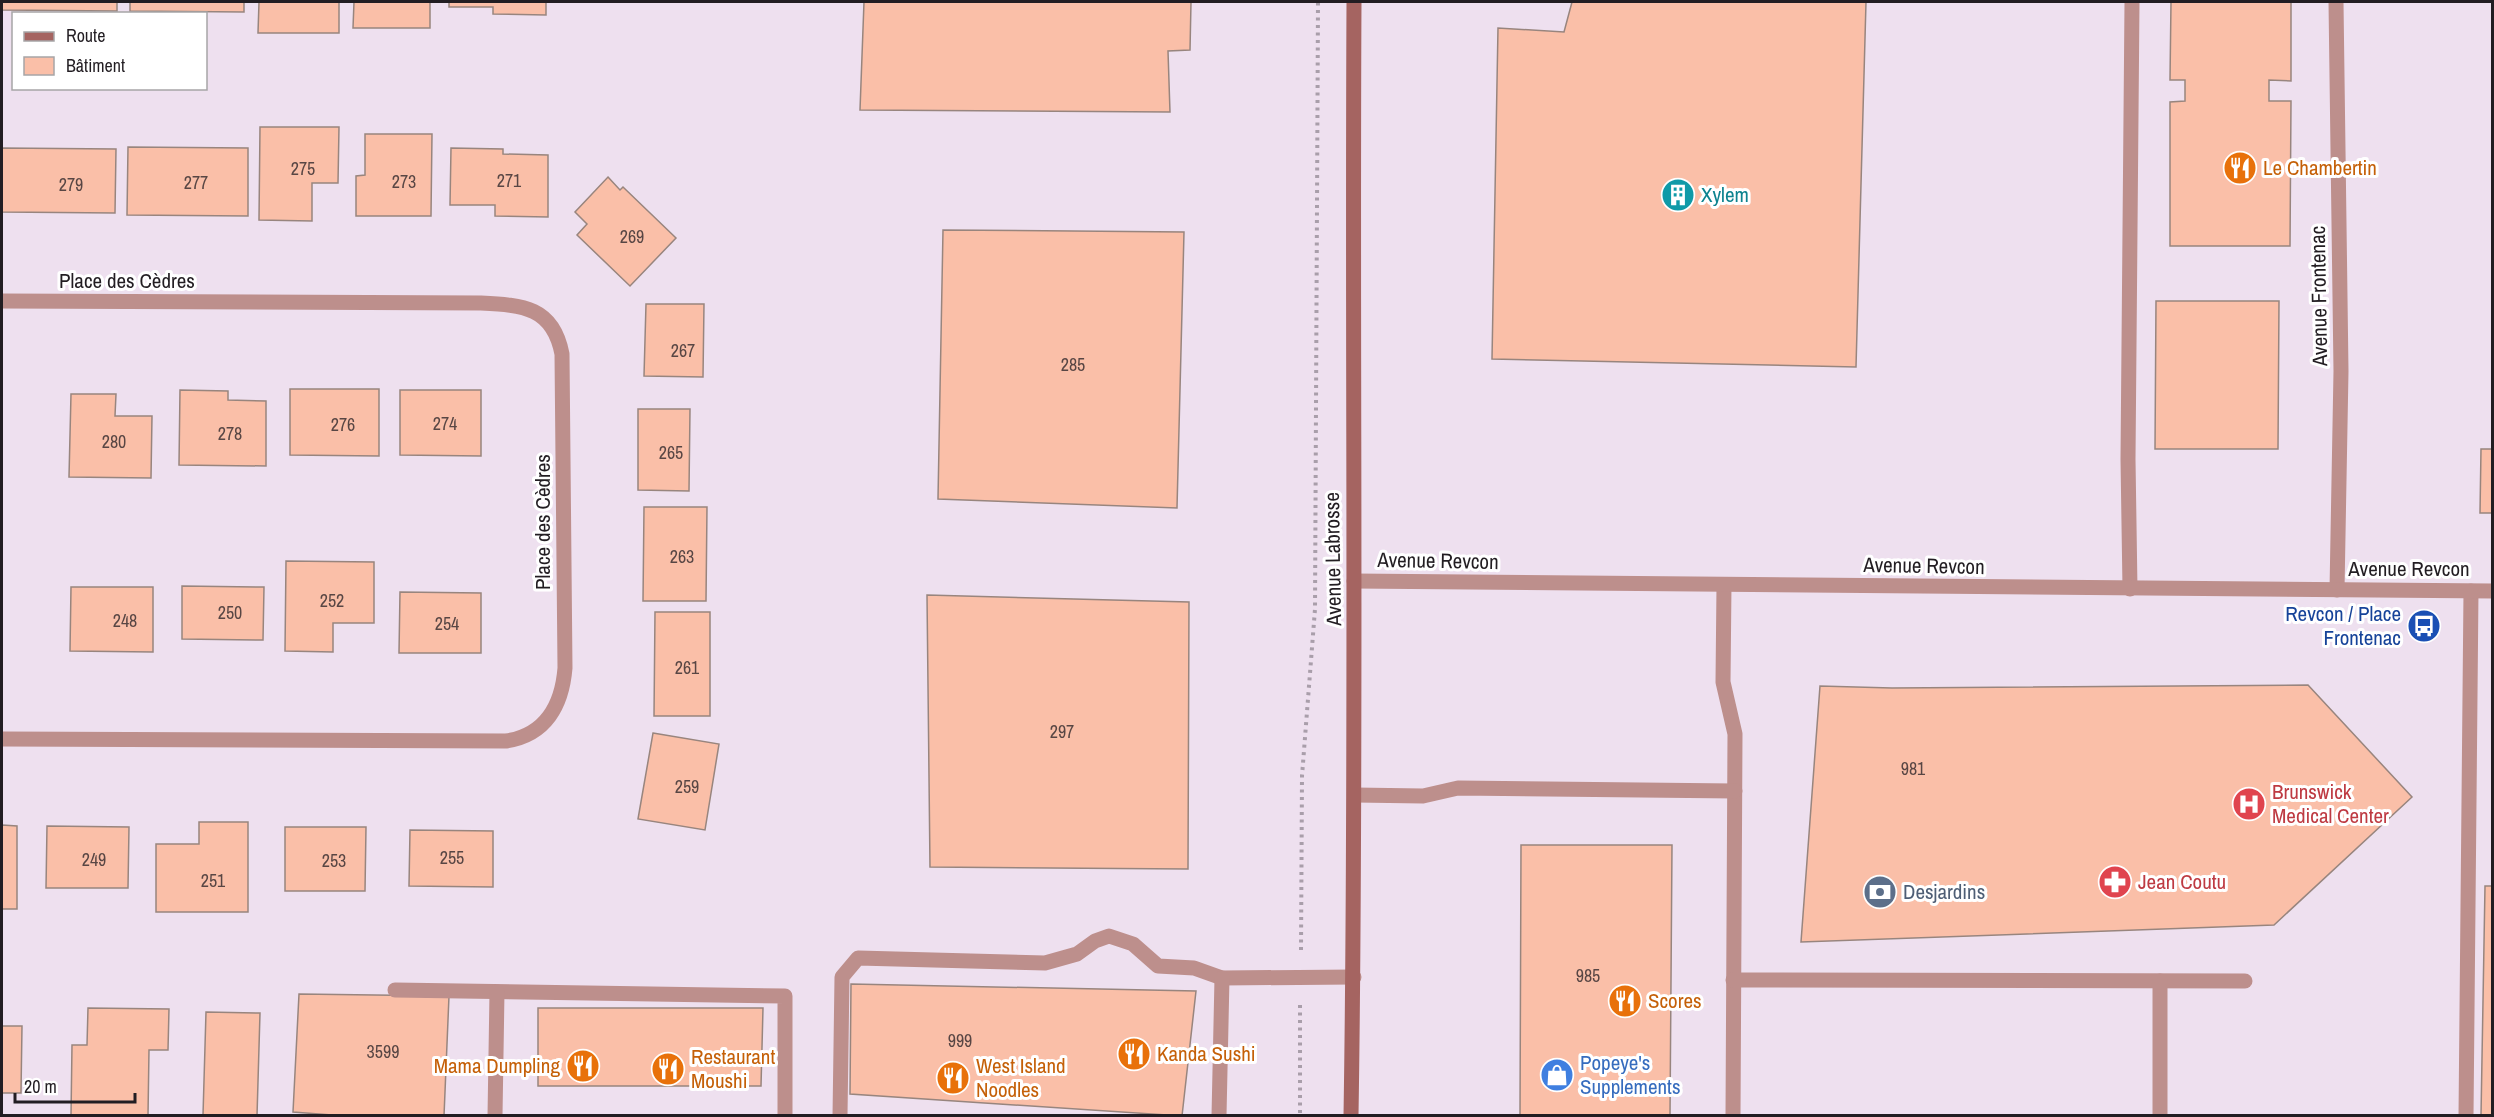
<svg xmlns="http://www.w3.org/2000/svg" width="2494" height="1117" viewBox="0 0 2494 1117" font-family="'Archivo Narrow',sans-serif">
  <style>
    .building { fill: #fabfa8; stroke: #98857e; stroke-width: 1.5 }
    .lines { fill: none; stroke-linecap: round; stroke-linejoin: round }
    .path { stroke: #a99eaa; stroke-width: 4; stroke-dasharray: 3 4.5; stroke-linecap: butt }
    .lane { stroke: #bd8f8c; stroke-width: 15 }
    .street { stroke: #bd8f8c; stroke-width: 15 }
    .secondary { stroke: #a56461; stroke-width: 15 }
    .labels { text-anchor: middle; stroke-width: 6; stroke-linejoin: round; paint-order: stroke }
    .number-label { font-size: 18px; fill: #584644 }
    .food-label { font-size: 21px; fill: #c56008; stroke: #fff; text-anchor: start }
    .culture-label { font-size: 21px; fill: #0d838f; stroke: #fff; text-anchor: start }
    .street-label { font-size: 21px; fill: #221d22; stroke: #fff }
    .transit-label { font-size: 21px; fill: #164399; stroke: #fff; text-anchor: end }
    .health-label { font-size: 21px; fill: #be3a42; stroke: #fff; text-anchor: start }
    .service-label { font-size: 21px; fill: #4e5e75; stroke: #fff; text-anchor: start }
    .shop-label { font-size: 21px; fill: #366cbe; stroke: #fff; text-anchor: start }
  </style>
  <rect width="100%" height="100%" fill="#eee0ef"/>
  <g class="building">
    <polygon points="2,2 117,2 117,11 2,10"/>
    <polygon points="130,2 244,2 244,12 130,11"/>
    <polygon points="259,2 339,2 339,33 258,33"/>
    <polygon points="354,2 430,2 430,28 353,28"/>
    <polygon points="449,2 546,2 546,15 493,14 493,7 449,7"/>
    <polygon points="864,2 1191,2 1190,50 1168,51 1170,112 860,110"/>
    <polygon points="1572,2 1866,2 1856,367 1492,359 1498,28 1564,32"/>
    <polygon points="2171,2 2291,2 2291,81 2269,80 2269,101 2291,101 2290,246 2170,246 2170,102 2185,101 2185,80 2170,80"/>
    <polygon points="260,127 339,127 338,183 312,183 312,221 259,220"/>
    <polygon points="365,134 432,134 431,216 356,216 356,176 365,175"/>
    <polygon points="128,147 248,148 248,216 127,215"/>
    <polygon points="2,148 116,149 115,213 2,212"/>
    <polygon points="451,148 503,149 503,154 548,155 548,217 495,216 495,205 450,205"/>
    <polygon points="608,177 620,190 623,187 676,238 630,286 577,235 587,224 575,212"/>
    <polygon points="943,230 1184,232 1177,508 938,499"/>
    <polygon points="2156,301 2279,301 2278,449 2155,449"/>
    <polygon points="646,304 704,304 703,377 644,376"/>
    <polygon points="290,389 379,389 379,456 290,455"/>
    <polygon points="180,390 228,391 228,400 266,401 266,466 179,465"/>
    <polygon points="400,390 481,390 481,456 400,455"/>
    <polygon points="71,394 116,394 115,416 152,416 151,478 69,477"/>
    <polygon points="638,409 690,409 689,491 638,490"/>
    <polygon points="2481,449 2492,449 2492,513 2480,513"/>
    <polygon points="644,507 707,507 706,601 643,601"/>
    <polygon points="286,561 374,562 374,623 333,623 333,652 285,651"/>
    <polygon points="182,586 264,587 263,640 182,639"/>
    <polygon points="71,587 153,587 153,652 70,651"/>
    <polygon points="400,592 481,593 481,653 399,653"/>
    <polygon points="927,595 1189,602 1188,869 930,867"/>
    <polygon points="655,612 710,612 710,716 654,716"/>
    <polygon points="2308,685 2412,797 2274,925 1801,942 1820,686 1892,688"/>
    <polygon points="653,733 719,744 705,830 638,819"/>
    <polygon points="199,822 248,822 248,912 156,912 156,844 199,844"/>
    <polygon points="2,825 17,826 17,909 2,909"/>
    <polygon points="47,826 129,827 128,888 46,888"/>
    <polygon points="285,827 366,827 365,891 285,891"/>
    <polygon points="410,830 493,831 493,887 409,886"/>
    <polygon points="1521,845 1672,845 1670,1116 1520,1116"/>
    <polygon points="2485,886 2492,886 2492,1116 2481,1116"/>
    <polygon points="851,984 1196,991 1182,1116 850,1094"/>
    <polygon points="299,994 449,996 444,1116 345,1116 293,1112"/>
    <polygon points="88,1008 169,1009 168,1050 149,1050 148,1116 71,1116 72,1045 87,1045"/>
    <polygon points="538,1008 763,1008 761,1086 538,1086"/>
    <polygon points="206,1012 260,1013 257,1116 203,1115"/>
    <polygon points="2,1026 22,1026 21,1093 2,1093"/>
  </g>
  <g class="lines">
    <g class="path">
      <polyline points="1301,950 1302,776 1315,609 1318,2"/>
      <polyline points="1300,1005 1300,1116"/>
    </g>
    <g class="lane">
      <polyline points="2336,2 2341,371 2337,590"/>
      <polyline points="1724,585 1723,682 1735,734 1733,1116"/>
      <polyline points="2130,589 2128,459 2132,2"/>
      <polyline points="1355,795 1423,796 1458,788 1735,791"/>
      <polyline points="1733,980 2245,981"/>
      <polyline points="395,990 785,996 785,1116"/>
      <polyline points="495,1116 497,992"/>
      <polyline points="840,1116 842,977 858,958 1045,963 1077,954 1095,941 1109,936 1133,944 1158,966 1194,968 1222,978 1354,977"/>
      <polyline points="1219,1116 1222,978"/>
      <polyline points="2160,1116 2160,981"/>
      <polyline points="2466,1116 2471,591"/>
    </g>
    <g class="street">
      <path d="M2,301L481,303C523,305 553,307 562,354L565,668C562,705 546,735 506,741L2,739"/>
      <polyline points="1354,581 2492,591"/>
    </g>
    <path class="secondary" d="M1351,1116C1357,744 1352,373 1354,2"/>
  </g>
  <defs>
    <g id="restaurant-disc" transform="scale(1.725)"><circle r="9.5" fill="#e8710a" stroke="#fff"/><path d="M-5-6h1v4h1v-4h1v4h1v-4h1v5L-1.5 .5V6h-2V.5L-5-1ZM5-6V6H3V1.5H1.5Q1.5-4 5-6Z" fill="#fff"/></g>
    <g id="building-disc" transform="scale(1.725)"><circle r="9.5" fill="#0f9aa8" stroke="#fff"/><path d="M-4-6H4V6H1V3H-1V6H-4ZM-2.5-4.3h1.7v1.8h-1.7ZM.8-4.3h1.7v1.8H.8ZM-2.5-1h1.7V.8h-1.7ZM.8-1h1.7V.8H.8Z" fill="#fff"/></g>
    <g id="bus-disc" transform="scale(1.725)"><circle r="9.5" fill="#1a4fb4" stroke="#fff"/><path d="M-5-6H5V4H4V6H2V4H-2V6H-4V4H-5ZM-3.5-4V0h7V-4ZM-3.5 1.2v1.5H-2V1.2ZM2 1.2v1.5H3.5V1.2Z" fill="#fff"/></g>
    <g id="hospital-disc" transform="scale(1.725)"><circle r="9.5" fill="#e0444e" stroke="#fff"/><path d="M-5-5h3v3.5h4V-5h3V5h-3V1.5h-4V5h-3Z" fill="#fff"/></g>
    <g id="pharmacy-disc" transform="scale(1.725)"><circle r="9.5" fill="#e0444e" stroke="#fff"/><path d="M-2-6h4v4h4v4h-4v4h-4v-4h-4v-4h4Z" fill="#fff"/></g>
    <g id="bank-disc" transform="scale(1.725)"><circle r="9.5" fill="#5c6f8a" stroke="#fff"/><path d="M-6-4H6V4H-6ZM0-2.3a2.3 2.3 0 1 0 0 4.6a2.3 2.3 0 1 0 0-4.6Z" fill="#fff"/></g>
    <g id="shop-disc" transform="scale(1.725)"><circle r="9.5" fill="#3f7fe0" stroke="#fff"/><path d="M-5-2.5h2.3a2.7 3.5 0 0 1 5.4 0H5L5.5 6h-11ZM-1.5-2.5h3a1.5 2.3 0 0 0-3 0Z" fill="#fff"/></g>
  </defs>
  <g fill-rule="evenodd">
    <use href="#restaurant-disc" x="2240" y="168"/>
    <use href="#building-disc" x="1678" y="195"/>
    <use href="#bus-disc" x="2424" y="626"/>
    <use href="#hospital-disc" x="2249" y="804"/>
    <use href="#pharmacy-disc" x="2115" y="882"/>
    <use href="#bank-disc" x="1880" y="892"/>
    <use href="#restaurant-disc" x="1625" y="1001"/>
    <use href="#restaurant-disc" x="1134" y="1054"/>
    <use href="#restaurant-disc" x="583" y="1066"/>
    <use href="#restaurant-disc" x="668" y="1069"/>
    <use href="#shop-disc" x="1557" y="1075"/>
    <use href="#restaurant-disc" x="953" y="1078"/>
  </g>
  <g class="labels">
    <g class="number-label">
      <text x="303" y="175">275</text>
      <text x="509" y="187">271</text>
      <text x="404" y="188">273</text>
      <text x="196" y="189">277</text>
      <text x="71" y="191">279</text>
      <text x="632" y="243">269</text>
      <text x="683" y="357">267</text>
      <text x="1073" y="371">285</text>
      <text x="445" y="430">274</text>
      <text x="343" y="431">276</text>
      <text x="230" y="440">278</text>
      <text x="114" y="448">280</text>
      <text x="671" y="459">265</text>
      <text x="682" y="563">263</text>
      <text x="332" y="607">252</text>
      <text x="230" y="619">250</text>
      <text x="125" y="627">248</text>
      <text x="447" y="630">254</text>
      <text x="687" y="674">261</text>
      <text x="1062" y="738">297</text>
      <text x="1913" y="775">981</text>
      <text x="687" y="793">259</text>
      <text x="452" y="864">255</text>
      <text x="94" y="866">249</text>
      <text x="334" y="867">253</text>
      <text x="213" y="887">251</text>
      <text x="1588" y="982">985</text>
      <text x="960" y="1047">999</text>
      <text x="383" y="1058">3599</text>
    </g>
    <g class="food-label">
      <text x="2263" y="175">Le Chambertin</text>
      <text x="1648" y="1008">Scores</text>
      <text x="1157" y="1061">Kanda Sushi</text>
      <text x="691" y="1064">Restaurant<tspan x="691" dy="24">Moushi</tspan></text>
      <text x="560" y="1073" text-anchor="end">Mama Dumpling</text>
      <text x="976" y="1073">West Island<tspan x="976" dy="24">Noodles</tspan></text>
    </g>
    <g class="culture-label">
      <text x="1701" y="202">Xylem</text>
    </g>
    <g class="street-label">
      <text x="127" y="288">Place des Cèdres</text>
      <text transform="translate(2319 296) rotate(-91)" y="7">Avenue Frontenac</text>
      <text transform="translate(543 522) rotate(-90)" y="7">Place des Cèdres</text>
      <text transform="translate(1333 559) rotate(-91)" y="7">Avenue Labrosse</text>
      <text transform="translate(1438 561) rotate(1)" y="7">Avenue Revcon</text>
      <text transform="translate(1924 566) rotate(1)" y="7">Avenue Revcon</text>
      <text x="2409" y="576">Avenue Revcon</text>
    </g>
    <g class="transit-label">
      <text x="2401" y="621">Revcon / Place<tspan x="2401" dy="24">Frontenac</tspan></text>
    </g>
    <g class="health-label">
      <text x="2272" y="799">Brunswick<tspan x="2272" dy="24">Medical Center</tspan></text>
      <text x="2138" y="889">Jean Coutu</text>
    </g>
    <g class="service-label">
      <text x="1903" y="899">Desjardins</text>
    </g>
    <g class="shop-label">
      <text x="1580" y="1070">Popeye's<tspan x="1580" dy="24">Supplements</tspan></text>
    </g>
  </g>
  <rect width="2494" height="1117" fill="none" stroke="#221d22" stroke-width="6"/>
  <rect x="12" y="12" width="195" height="78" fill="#ffffff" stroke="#a7a5a7" stroke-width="1.5"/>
  <rect x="24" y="32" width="30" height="9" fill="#a56461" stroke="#a7a5a7" stroke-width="1.5"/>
  <text x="66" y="42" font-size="18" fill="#221d22">Route</text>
  <rect x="24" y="57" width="30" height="18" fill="#fabfa8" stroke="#a7a5a7" stroke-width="1.5"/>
  <text x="66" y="72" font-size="18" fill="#221d22">Bâtiment</text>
  <path d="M15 1093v9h120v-9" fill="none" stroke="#221d22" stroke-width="3"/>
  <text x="24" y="1093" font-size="18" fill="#221d22" stroke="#ffffff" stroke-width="4.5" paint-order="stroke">20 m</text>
</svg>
